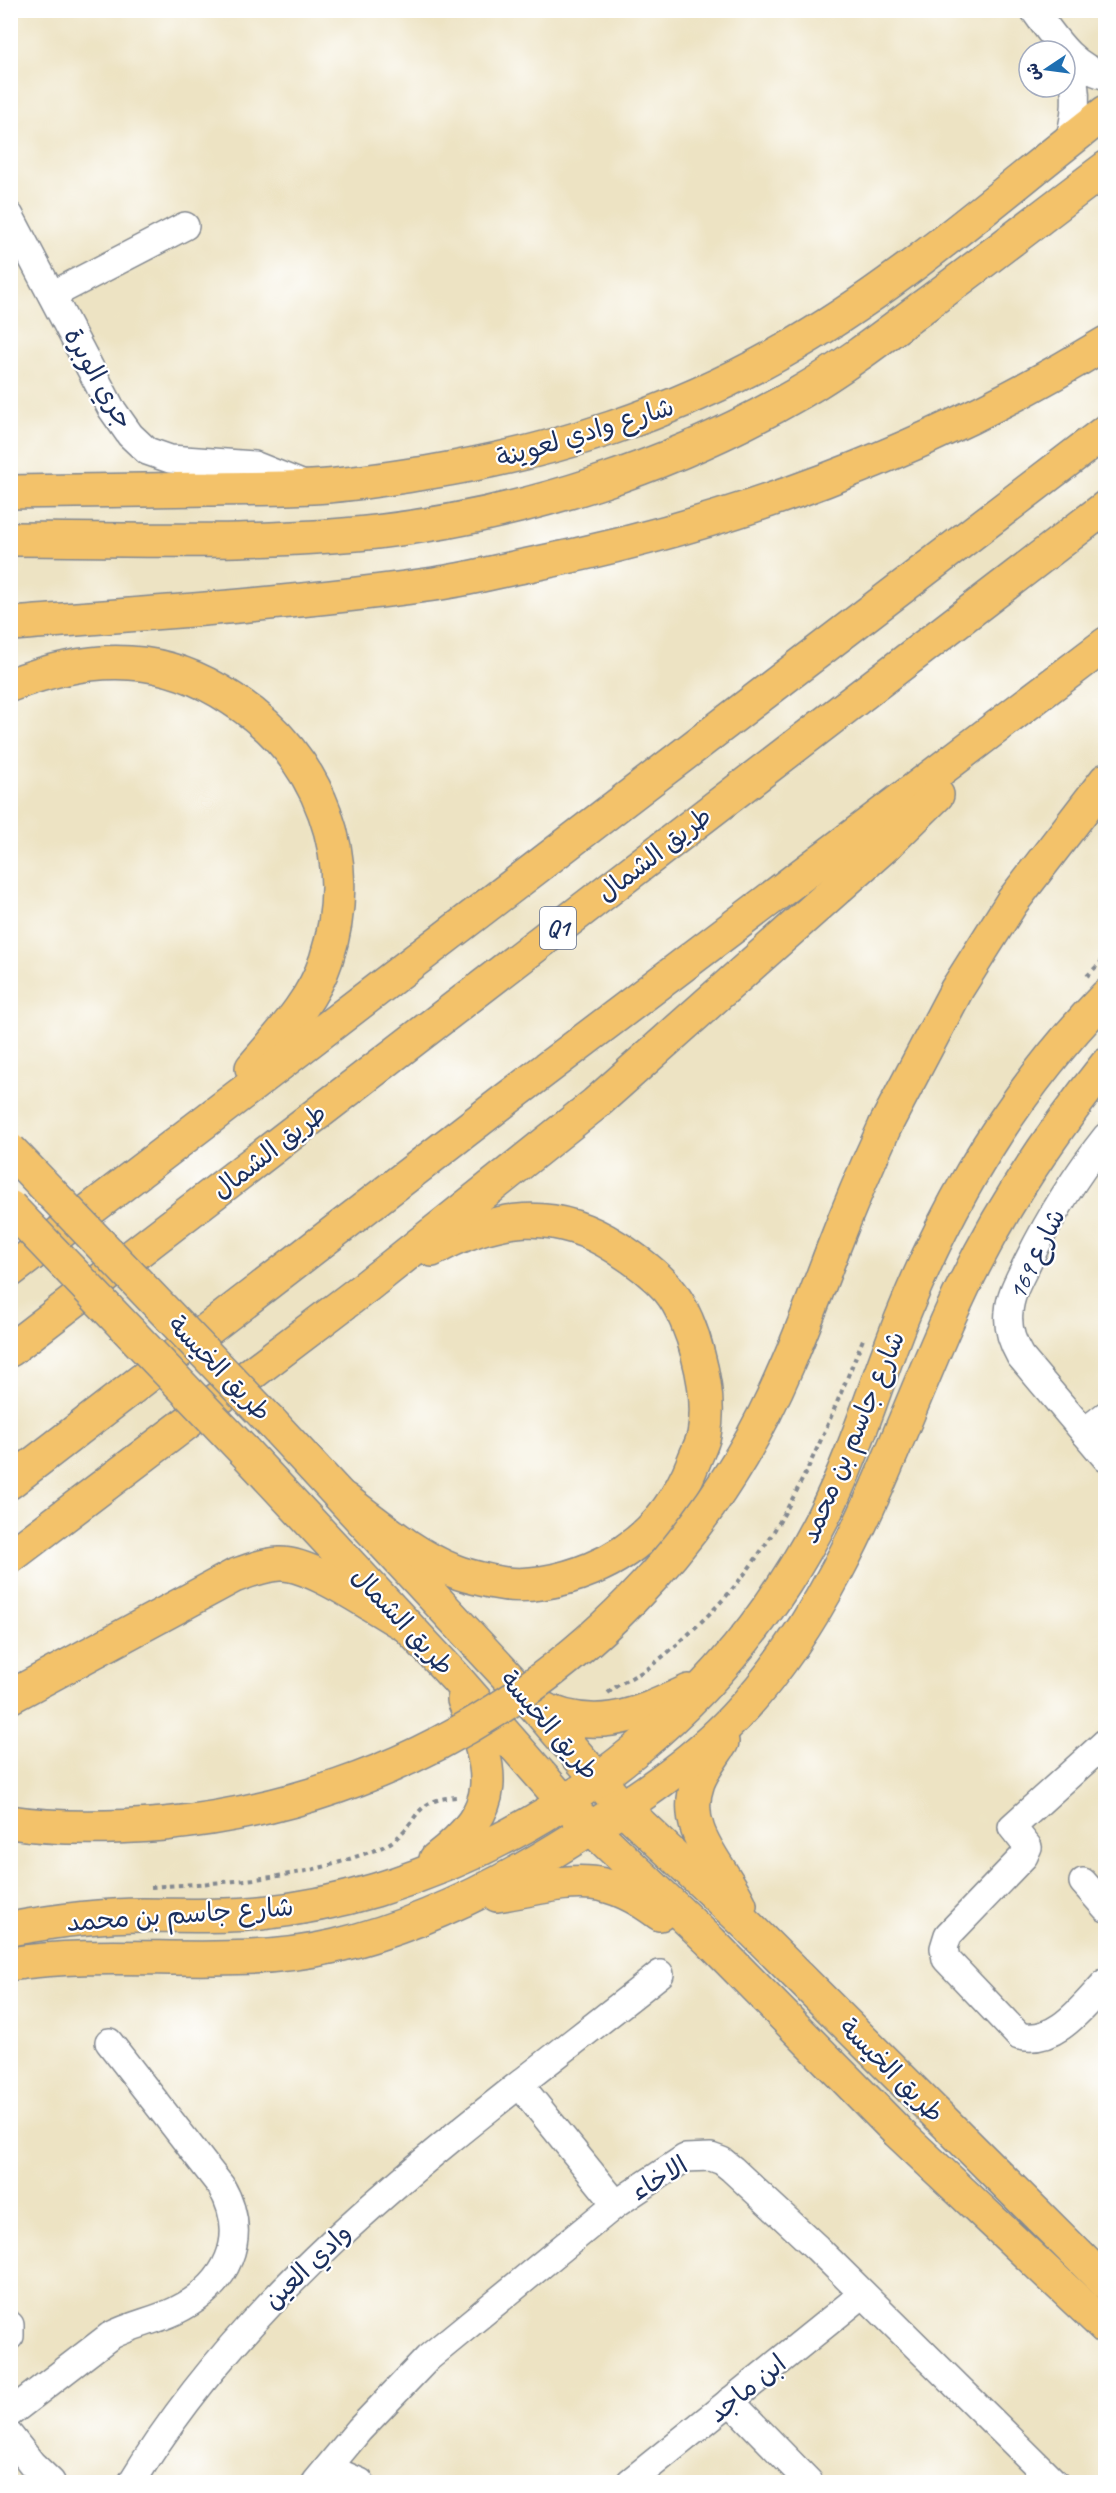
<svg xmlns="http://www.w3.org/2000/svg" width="1116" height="2493" viewBox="0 0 1116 2493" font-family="Caveat,'Playpen Sans Arabic',sans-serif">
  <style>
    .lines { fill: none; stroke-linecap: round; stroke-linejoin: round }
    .minor-casing { stroke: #848990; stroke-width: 30 }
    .major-casing { stroke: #848990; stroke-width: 36 }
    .highway-casing { stroke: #848990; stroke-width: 36 }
    .path { stroke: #848990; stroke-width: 4; stroke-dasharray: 4.5 4.5; stroke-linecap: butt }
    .minor { stroke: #fff; stroke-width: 27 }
    .major { stroke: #f3c26a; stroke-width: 33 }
    .highway { stroke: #f3c26a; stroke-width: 33 }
    .major-bridge-casing { stroke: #848990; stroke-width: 36; stroke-linecap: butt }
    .highway-bridge-casing { stroke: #848990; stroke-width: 36; stroke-linecap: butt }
    .major-bridge { stroke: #f3c26a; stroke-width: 33 }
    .highway-bridge { stroke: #f3c26a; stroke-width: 33 }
    .labels { text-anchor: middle; stroke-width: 4.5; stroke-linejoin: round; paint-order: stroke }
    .shield { fill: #fff; stroke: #5f6d8e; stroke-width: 1.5 }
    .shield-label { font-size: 24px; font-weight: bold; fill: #1b2f5e }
    .street-label { font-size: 26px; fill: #1b2f5e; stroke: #fff }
  </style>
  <rect width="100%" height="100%" fill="#fff"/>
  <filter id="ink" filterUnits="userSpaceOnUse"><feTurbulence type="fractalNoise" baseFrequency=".0167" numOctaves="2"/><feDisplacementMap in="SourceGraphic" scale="12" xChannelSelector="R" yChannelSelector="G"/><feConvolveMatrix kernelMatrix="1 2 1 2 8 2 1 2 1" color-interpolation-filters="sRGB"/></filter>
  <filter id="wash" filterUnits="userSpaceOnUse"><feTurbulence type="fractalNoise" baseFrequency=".008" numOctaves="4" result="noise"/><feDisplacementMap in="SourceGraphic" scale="24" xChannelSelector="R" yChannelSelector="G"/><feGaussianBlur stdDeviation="1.35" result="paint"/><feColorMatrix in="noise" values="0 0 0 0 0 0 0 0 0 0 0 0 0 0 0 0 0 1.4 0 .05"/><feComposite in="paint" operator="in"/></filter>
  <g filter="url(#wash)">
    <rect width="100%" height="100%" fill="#ede3c3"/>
  </g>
  <g filter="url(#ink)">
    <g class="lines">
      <g class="minor-casing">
        <g id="minor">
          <path d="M1034,10C1054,37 1072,67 1106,76"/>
          <path d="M1065,54C1079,83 1078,111 1069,140"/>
          <polyline points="10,216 111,408 130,435 147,451 170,459 254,465 309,487"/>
          <polyline points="52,295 185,226"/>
          <path d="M1106,1137C1075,1176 1050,1217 1028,1261C1020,1278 1010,1294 1009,1312C1007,1328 1012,1342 1020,1356L1106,1458"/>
          <polyline points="1084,1432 1106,1415"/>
          <path d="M1106,1742L1012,1827L1028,1847L1024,1856L948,1935L944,1948L946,1959L1019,2036C1056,2045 1083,2006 1106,1982"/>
          <polyline points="1083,1882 1106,1908"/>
          <polyline points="520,2085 616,2204"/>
          <polyline points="10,2325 10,2336"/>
          <polyline points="730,2401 809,2482"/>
          <path d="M10,2413L110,2336C131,2325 154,2321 175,2311C227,2286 251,2238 221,2186L109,2042"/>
          <polyline points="10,2436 32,2464 51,2482"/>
          <polyline points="328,2468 360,2482"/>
          <path d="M132,2482C261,2269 468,2127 660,1974"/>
          <polyline points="316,2482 359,2430 428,2358 616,2204 685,2158 711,2157 722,2161 732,2169 817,2248 1054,2482"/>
          <polyline points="630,2482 863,2294"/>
        </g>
      </g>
      <g class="major-casing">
        <g id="major">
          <path d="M10,492C77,491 143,490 209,489C243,488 278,489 312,487C352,485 391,478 431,472C558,451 670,415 782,352C899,286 1000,194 1106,112"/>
          <path d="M10,539C132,539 256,545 376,532C524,515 672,467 801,392C844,367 884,336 924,306C985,261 1045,214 1106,168"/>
          <polyline points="271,1422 532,1703 622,1807 748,1926 1106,2283"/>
          <polyline points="244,1451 454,1676 564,1802 711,1942 898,2132 1106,2328"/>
          <path d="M533,1704C593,1735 633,1717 689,1691"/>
          <path d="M722,1742C714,1755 704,1767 698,1782C680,1831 721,1864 740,1905"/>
          <path d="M436,1859C504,1807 494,1772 464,1700"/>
          <path d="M497,1895C567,1884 597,1866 660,1914"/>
          <path d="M10,1929C54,1921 99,1915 143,1915C183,1915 222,1917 261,1913C300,1909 339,1901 376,1890C568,1831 732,1696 823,1517C855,1454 875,1385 901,1320C948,1201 1016,1088 1106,996"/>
          <path d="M10,1964C119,1947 228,1971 335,1946C420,1926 501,1885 575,1838C631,1803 690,1765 735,1717C843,1602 887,1456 950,1315C990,1225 1044,1142 1106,1065"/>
        </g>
      </g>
      <g class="highway-casing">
        <g id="highway">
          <path d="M10,624C152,613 293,604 434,584C464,580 494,572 524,566C728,526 928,452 1106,343"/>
          <path d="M10,685C49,670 89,660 130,663C166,665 202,679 232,699C321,756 359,859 326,960C313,1001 279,1036 252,1068"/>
          <polyline points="886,1124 957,989 1012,902 1106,780"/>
          <polyline points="10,1271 1106,431"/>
          <polyline points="10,1350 1106,507"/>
          <polyline points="10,1482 504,1101 1106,644"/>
          <path d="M344,1499C379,1525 414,1555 454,1571C466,1576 481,1579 494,1582C525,1589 562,1581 591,1569C641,1549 675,1510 694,1461C697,1453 702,1444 704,1435C709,1409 705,1381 698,1355C693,1334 682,1305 668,1289C653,1272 635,1259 616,1247C553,1206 494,1216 432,1250"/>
          <polyline points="10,1557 367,1286 595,1104 888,843 937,795"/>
          <path d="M10,1697L234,1576C248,1571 263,1565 279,1564C311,1562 376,1609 407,1626"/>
        </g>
      </g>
      <g class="path">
        <polyline points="1087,976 1106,957"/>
        <path d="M608,1693C619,1683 634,1677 647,1669C667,1654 685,1638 702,1621C784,1544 822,1438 864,1337"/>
        <path d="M151,1887C219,1882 290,1881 355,1857C366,1853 384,1848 393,1841C421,1819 413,1799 458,1797"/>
      </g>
      <use href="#minor" class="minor"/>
      <use href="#major" class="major"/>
      <use href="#highway" class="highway"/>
      <g class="major-bridge-casing">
        <g id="major-bridge">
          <polyline points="10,1150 271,1422"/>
          <polyline points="10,1207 244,1451"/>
        </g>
      </g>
      <g class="highway-bridge-casing">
        <path id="highway-bridge" d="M10,1822C61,1830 114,1828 164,1824C405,1801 617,1665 741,1457C780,1392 806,1320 833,1249C849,1207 867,1165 886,1124"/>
      </g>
      <use href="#major-bridge" class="major-bridge"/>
      <use href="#highway-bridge" class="highway-bridge"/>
    </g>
  </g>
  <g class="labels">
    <rect class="shield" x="540" y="907" width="36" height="42" rx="4.5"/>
    <g class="shield-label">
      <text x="558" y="936">Q1</text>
    </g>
    <g class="street-label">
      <text transform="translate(99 378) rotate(60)" y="9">جري الوبرة</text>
      <text transform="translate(585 432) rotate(-17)" y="9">شارع وادي لعوينة</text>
      <text transform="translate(654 854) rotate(-38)" y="9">طريق الشمال</text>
      <text transform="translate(269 1151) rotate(-38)" y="9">طريق الشمال</text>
      <text transform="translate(1036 1254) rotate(-64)" y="9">شارع 169</text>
      <text transform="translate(220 1368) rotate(46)" y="9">طريق الخيسة</text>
      <text transform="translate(852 1437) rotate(-67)" y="9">شارع جاسم بن محمد</text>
      <text transform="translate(403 1621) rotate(47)" y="9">طريق الشمال</text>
      <text transform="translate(550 1725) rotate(49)" y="9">طريق الخيسة</text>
      <text transform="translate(180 1914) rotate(-4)" y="9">شارع جاسم بن محمد</text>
      <text transform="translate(892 2070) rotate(45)" y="9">طريق الخيسة</text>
      <text transform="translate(659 2178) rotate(-31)" y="9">الاخاء</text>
      <text transform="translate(307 2266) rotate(-44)" y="9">وادي العين</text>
      <text transform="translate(747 2388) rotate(-39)" y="9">ابن ماجد</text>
    </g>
  </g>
  <rect width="1116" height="2493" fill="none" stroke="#fff" stroke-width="36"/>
  <g transform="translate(1047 69) rotate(257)"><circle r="28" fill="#ffffff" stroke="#a4acbf" stroke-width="1.5"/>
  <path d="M0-4.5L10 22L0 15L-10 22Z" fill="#1f6fb2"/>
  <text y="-9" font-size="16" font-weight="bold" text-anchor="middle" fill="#1b2f5e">ش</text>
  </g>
</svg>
